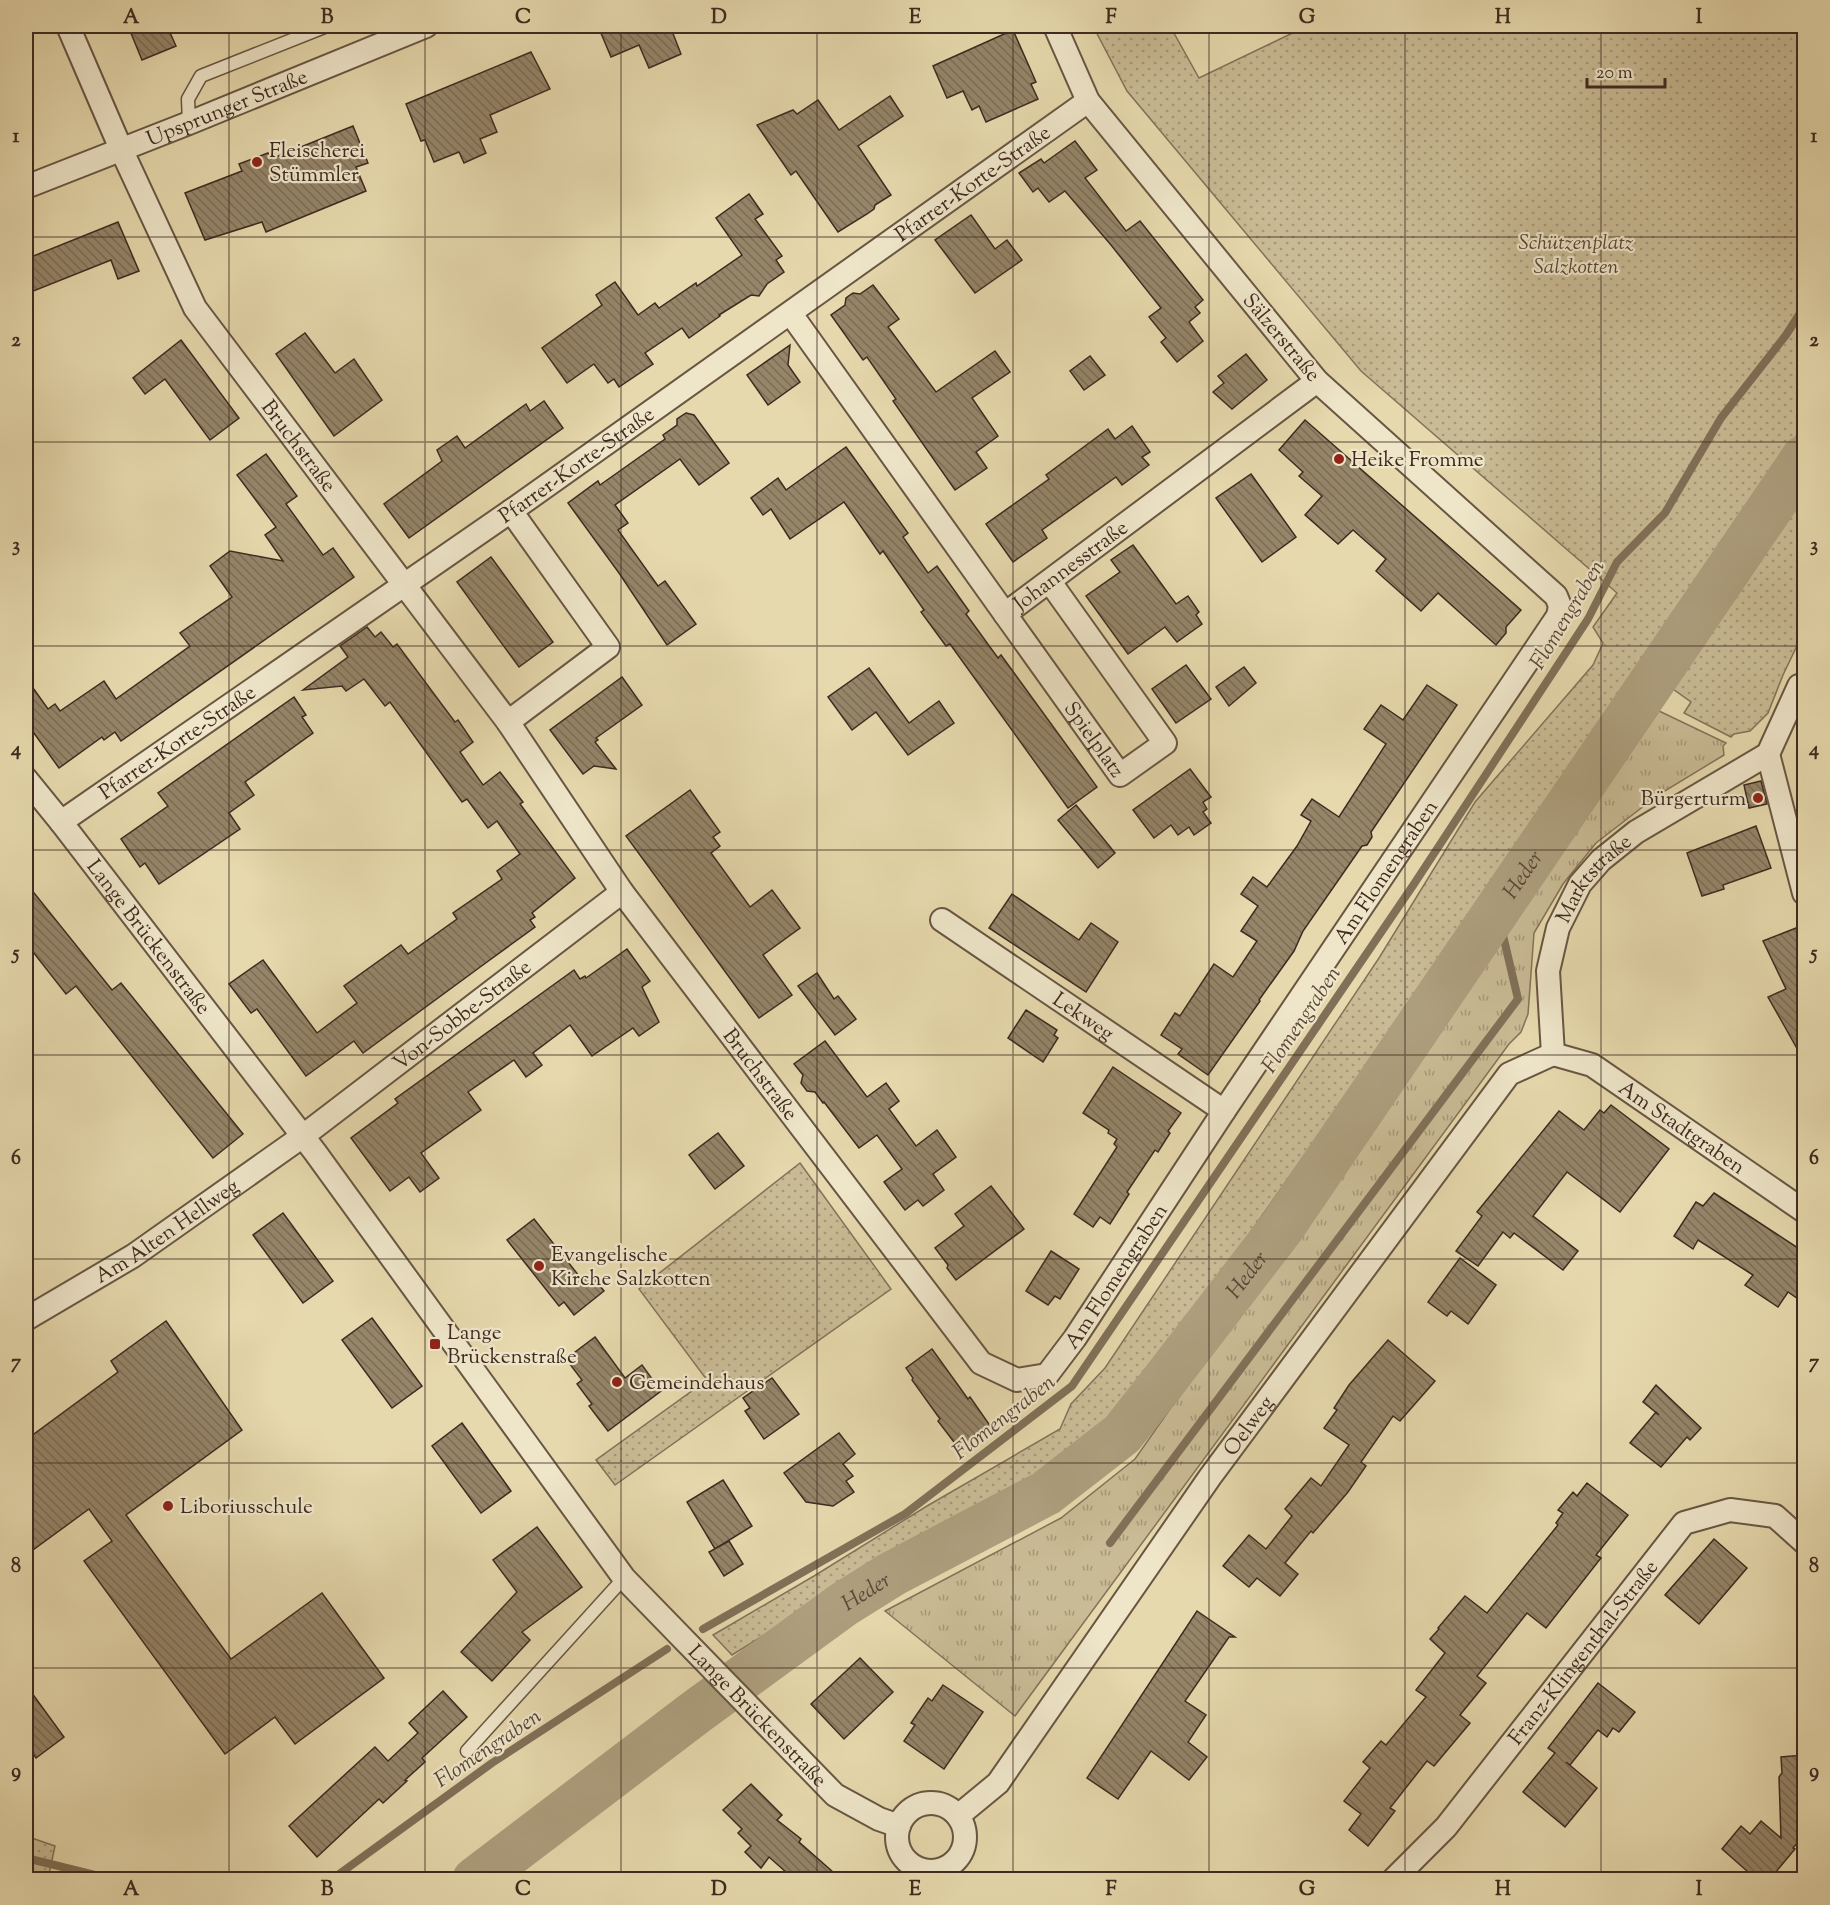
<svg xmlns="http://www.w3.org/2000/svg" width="1830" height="1905" viewBox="0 0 1830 1905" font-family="'Sorts Mill Goudy',serif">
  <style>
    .grass { fill: url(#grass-tufts); stroke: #84725a; stroke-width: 1.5 }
    .park { fill: url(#park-dots); stroke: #84725a; stroke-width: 1.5 }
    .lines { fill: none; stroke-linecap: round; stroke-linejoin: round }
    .stream { stroke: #817058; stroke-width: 8 }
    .river { stroke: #ad9e7d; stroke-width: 46 }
    .building { fill: url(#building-back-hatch); stroke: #3e2a20; stroke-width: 1.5 }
    .service-casing { stroke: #685643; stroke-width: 15 }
    .minor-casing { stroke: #685643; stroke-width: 26 }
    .service { stroke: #efe6ca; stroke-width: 12 }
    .minor { stroke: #efe6ca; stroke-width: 22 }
    .grid { fill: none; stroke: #3e2a20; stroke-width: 1.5; stroke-opacity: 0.55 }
    .poi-dot { fill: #8f2418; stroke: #efe6ca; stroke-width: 2 }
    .labels { text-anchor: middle; stroke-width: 4.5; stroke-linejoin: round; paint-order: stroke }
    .street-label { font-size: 21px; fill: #3e2a20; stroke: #efe6ca }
    .poi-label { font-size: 21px; fill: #3e2a20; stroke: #efe6ca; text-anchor: start }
    .park-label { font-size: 21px; font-style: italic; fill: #5a4737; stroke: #efe6ca }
    .water-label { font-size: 22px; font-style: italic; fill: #5a4737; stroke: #efe6ca }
    .neatline { fill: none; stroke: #3e2a20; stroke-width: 2 }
    .grid-label { font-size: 20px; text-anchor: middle; font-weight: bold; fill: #3e2a20 }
  </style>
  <defs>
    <pattern id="grass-tufts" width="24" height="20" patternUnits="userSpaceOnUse" patternTransform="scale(1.5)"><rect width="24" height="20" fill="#c9bb95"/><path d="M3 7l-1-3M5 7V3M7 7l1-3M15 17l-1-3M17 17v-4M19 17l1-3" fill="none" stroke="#a59879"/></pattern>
    <pattern id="park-dots" width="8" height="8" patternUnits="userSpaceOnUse" patternTransform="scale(1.5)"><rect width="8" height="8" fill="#c9bb95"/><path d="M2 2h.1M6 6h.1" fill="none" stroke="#a59879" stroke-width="1.8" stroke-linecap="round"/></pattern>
    <pattern id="building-back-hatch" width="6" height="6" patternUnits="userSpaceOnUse" patternTransform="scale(1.5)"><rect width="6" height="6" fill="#958569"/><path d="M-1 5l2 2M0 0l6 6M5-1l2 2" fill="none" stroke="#7b6d56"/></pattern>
  </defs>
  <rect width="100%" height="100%" fill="#e6d9ad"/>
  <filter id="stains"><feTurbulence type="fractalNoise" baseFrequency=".00333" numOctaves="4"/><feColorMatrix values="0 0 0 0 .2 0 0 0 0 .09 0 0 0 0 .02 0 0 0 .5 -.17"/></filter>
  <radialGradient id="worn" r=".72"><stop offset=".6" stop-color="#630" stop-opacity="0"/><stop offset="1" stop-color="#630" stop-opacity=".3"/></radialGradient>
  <polygon class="grass" points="1659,711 1726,743 1723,746 1724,755 1658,795 1596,843 1563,884 1534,933 1528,1014 1521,1032 1509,1044 1015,1716 885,1611 1061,1518 1135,1459"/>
  <g class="park">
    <polygon points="1093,26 1170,26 1199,78 1307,26 1804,26 1804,425 1468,922 1177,1337 1127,1405 1098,1437 1068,1460 833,1588 819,1601 732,1655 713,1635 814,1576 927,1506 1060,1429 1071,1404 1105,1368 1379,958 1475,802 1593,665 1603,643 1593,627 1617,593 1361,371 1127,91"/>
    <polygon points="1804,490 1804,631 1783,675 1768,713 1750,731 1734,734 1731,737 1684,713 1691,702 1673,689 1708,631"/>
    <polygon points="800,1163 891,1289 615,1485 596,1460 707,1380 639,1289"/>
    <polygon points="26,1836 55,1846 48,1879 26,1879"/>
  </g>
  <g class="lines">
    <g class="stream">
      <polyline points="1110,1543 1518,999 1497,910"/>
      <polyline points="703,1629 905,1514 1072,1386 1414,884 1588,619 1617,562 1665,513 1721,418 1786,335 1804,307"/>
      <polyline points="26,1858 115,1880"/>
      <polyline points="331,1880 492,1763 667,1649"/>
    </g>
    <path class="river" id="s1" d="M475,1880L696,1712L844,1604L892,1574L1046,1493L1122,1434L1163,1382L1282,1227L1804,458"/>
  </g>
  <g class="building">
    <polygon points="128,26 167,26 176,46 142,60"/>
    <polygon points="598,26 686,26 672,31 681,54 649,68 639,45 611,57"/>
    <polygon points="1013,30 1036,82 1031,84 1038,99 986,122 979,106 972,110 963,91 947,98 933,66"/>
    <polygon points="531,52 550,89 490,115 497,132 480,139 486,153 464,163 459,152 434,162 425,140 421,141 406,104"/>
    <polygon points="890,96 903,116 858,146 891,195 875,205 874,209 867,214 838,232 796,171 791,175 757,125 793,110 797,114 818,100 839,130"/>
    <polygon points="353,126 368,163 356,167 366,191 266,232 262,222 205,240 185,193 242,171 239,164 268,153 271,159"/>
    <polygon points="1075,141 1097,170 1085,178 1126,231 1140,221 1203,300 1195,307 1200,313 1189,322 1203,341 1177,362 1161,342 1166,338 1149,317 1161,308 1111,245 1065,191 1049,202 1038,188 1033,192 1019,173 1041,159 1044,163"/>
    <polygon points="749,194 763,214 755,219 782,256 776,260 784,272 767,284 759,296 751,295 719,315 720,316 689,338 682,328 645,353 653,364 619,387 614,379 608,383 594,364 567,383 542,348 602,305 596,295 615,282 638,315 655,303 659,308 696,283 697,286 742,255 716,218"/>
    <polygon points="971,215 995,249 1007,240 1022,260 975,293 935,240"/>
    <polygon points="118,222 139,271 118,279 111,260 26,294 26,259"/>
    <polygon points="873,285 899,319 888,327 936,392 995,351 1010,372 972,398 998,436 976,452 987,468 955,490 893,401 896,399 867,357 863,360 831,315 845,305 846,298 853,293 860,294"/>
    <polygon points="305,333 335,373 354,359 382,400 334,436 276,354"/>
    <polygon points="181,340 239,418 210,440 165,379 145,394 133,378"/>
    <polygon points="790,345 788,365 800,382 768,405 747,375"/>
    <polygon points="1246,354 1267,380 1232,409 1213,392 1224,383 1218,376"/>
    <polygon points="1090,356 1105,375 1084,390 1070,371"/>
    <polygon points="544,401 563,428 409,538 384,504 442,461 437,450 457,436 465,448 526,404 530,411"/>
    <polygon points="686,413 694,415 729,463 699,485 680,459 615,505 628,523 618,530 658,586 665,581 696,624 667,645 619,573 568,503 598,481 600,485 665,439 663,435 677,425 677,419"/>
    <polygon points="1305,420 1521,610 1506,627 1506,633 1496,645 1438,593 1421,611 1376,571 1386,559 1353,530 1338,544 1305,515 1322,496 1299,476 1303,472 1279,450"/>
    <polygon points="1132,426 1150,452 1142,457 1149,465 1122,485 1116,477 1042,530 1047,538 1013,562 986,524 1049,479 1046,475 1108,429 1115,439"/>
    <polygon points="846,447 908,533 903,537 928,573 937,566 969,611 966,614 998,658 1001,655 1097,787 1068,808 950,644 946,646 921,612 924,610 883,551 880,554 844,502 790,539 771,509 763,515 751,498 778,478 786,490"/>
    <polygon points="266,454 297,496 286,504 323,555 333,548 354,577 121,741 115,732 104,740 102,737 59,768 26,722 26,678 48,709 55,704 60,711 104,681 116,699 190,646 180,633 232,597 210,566 230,551 283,561 265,535 276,527 237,475"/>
    <polygon points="1251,474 1296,537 1262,562 1216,498"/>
    <polygon points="1133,545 1176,604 1188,596 1199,612 1196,615 1202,624 1177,642 1165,627 1128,654 1086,596 1120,572 1111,560"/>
    <polygon points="491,557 553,642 519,667 457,582"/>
    <polygon points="367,627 375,637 381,632 393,647 397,644 443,706 455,722 458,720 473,742 460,752 483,785 500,772 523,802 520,804 575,878 532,913 535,917 530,920 535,927 487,962 363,1053 354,1041 306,1076 257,1009 251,1013 229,984 263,960 317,1033 357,1003 344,986 401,945 408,954 457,919 453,913 502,879 497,871 520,854 497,821 488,828 467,799 462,802 390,702 385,706 364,679 346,691 342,686 303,690 348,657 340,646"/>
    <polygon points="1186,665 1211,699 1176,723 1152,689"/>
    <polygon points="1244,667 1256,683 1229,706 1216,687"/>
    <polygon points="869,668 909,723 939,701 954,723 908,755 876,712 852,730 828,697"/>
    <polygon points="622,677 642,705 596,738 598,740 595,742 616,769 594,766 583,774 550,730"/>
    <polygon points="1427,685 1457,705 1371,832 1372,837 1367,845 1362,846 1303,931 1294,951 1259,1000 1260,1001 1208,1075 1178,1054 1182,1049 1161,1035 1175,1013 1180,1016 1214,964 1233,977 1257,941 1241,931 1258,906 1241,894 1253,877 1267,887 1297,846 1311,821 1301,815 1312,799 1339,817 1386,744 1364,729 1381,705 1403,720"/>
    <polygon points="294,697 306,715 302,717 313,733 245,782 254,795 229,813 240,829 159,884 145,863 140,867 121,839 168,806 158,793"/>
    <polygon points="1190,769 1211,797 1203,802 1207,809 1203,812 1211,823 1194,835 1189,827 1178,835 1171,825 1154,838 1133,810"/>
    <polygon points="1761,781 1767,804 1749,808 1744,785"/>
    <polygon points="690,790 720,832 713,837 720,846 711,853 750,907 772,890 800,928 763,955 792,995 759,1018 626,836"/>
    <polygon points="1076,805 1115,853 1098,868 1058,820"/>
    <polygon points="1756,826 1771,868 1723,885 1724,889 1702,896 1687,853"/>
    <polygon points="26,883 112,990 121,983 243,1134 213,1158 76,986 66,994 26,943"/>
    <polygon points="1012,894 1079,940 1091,923 1118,942 1086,992 989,928"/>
    <polygon points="1796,928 1804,948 1804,1061 1768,997 1786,989 1763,941"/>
    <polygon points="627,949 650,981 642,987 659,1022 639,1036 633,1028 592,1056 570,1025 533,1053 542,1065 526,1077 514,1060 468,1092 481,1110 421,1153 439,1178 420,1192 409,1177 390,1191 351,1138 398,1103 395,1099 574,970 580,979 585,976 586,978"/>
    <polygon points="817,973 834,999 838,996 856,1019 835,1035 798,986"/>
    <polygon points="1026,1010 1057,1030 1054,1035 1058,1038 1043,1062 1008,1038"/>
    <polygon points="825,1041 867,1097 886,1083 899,1101 889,1109 916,1146 937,1130 956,1157 933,1174 944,1190 923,1206 918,1200 905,1210 884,1182 902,1169 877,1135 859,1148 824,1102 823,1103 815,1092 807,1091 801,1083 803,1075 794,1064"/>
    <polygon points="1113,1067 1181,1113 1168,1131 1170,1133 1158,1152 1155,1150 1127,1192 1129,1194 1110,1224 1100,1217 1093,1227 1074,1214 1117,1147 1114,1144 1117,1139 1108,1133 1109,1130 1083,1113"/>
    <polygon points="1611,1105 1669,1149 1620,1212 1567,1172 1533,1216 1578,1251 1563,1270 1514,1233 1510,1238 1503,1232 1478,1266 1456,1251 1482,1216 1477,1212 1559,1111 1584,1130 1600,1110 1604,1113"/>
    <polygon points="718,1133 744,1166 715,1189 689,1155"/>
    <polygon points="991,1186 1024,1229 956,1280 947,1268 948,1265 935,1248 964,1226 955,1214"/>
    <polygon points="1714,1193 1804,1252 1804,1303 1788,1292 1778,1307 1745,1285 1753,1275 1698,1240 1693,1249 1674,1236 1696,1202 1703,1206"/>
    <polygon points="283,1213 333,1281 303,1303 253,1235"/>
    <polygon points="534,1219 583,1281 591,1275 604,1291 574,1315 564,1302 559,1306 507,1240"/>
    <polygon points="1051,1251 1079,1269 1060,1299 1055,1296 1048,1305 1026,1291"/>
    <polygon points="1460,1258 1496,1285 1468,1324 1451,1311 1447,1316 1428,1302"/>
    <polygon points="372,1318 422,1386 392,1408 342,1340"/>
    <polygon points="166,1321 242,1430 126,1515 231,1659 322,1593 384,1678 295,1744 275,1717 225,1754 84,1561 112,1541 89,1509 26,1555 26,1440 118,1372 111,1361"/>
    <polygon points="595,1337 625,1378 642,1365 661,1391 608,1431 589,1406 592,1404 577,1384 582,1380 566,1359"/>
    <polygon points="1388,1340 1435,1381 1400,1421 1393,1416 1361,1462 1366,1466 1348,1492 1313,1533 1311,1531 1285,1563 1298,1574 1280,1596 1257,1578 1249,1587 1223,1566 1249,1535 1266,1549 1292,1516 1285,1509 1311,1478 1321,1486 1349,1445 1324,1428 1337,1410 1334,1408 1349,1385"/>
    <polygon points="932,1349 968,1399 970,1397 991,1427 960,1450 938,1421 940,1419 912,1380 913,1378 906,1368"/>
    <polygon points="772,1378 799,1414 764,1439 745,1411 750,1408 743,1398"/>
    <polygon points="1656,1385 1701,1428 1690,1440 1687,1437 1661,1467 1630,1443 1656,1412 1659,1415 1643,1402"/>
    <polygon points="462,1423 511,1491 481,1513 432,1446"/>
    <polygon points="839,1433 855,1454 843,1464 853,1476 846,1481 854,1492 833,1506 806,1502 784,1473"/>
    <polygon points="723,1480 752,1526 715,1549 687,1502"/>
    <polygon points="1587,1483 1628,1515 1596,1555 1601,1558 1546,1628 1527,1613 1477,1676 1486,1683 1460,1715 1470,1723 1434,1766 1427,1761 1390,1808 1395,1811 1368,1846 1349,1830 1361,1814 1344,1801 1370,1768 1363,1762 1381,1741 1386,1745 1426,1697 1416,1690 1445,1653 1430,1639 1439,1629 1438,1628 1465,1596 1487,1613 1558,1525 1556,1523 1563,1513 1558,1510 1573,1492 1577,1496"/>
    <polygon points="537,1527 582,1587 522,1632 530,1640 492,1681 461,1652 517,1592 493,1560"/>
    <polygon points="1714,1539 1747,1568 1699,1624 1665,1595"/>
    <polygon points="729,1541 743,1564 724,1576 709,1552"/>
    <polygon points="1197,1611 1235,1637 1229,1637 1185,1701 1206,1715 1188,1742 1207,1757 1189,1780 1151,1751 1118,1799 1087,1778"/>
    <polygon points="860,1658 893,1692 844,1739 811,1704"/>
    <polygon points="1598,1683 1635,1712 1619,1732 1613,1728 1607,1737 1598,1730 1570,1765 1566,1762 1597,1788 1565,1827 1523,1792 1555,1753 1548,1748"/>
    <polygon points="26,1685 64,1737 36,1758 26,1744"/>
    <polygon points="943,1685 983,1712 944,1769 904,1741 915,1725 911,1723 928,1698 932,1701"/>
    <polygon points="443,1691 467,1717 422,1758 425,1762 405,1780 407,1781 383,1803 379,1799 317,1857 289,1826 375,1747 388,1761 418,1733 409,1723"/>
    <polygon points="1804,1755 1804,1835 1793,1848 1795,1849 1769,1880 1740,1880 1747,1871 1722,1849 1741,1826 1750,1834 1761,1821 1781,1838 1779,1777 1782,1773 1781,1757"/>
    <polygon points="751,1784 782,1815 777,1820 801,1839 799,1842 842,1880 795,1880 769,1857 761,1868 745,1852 751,1846 738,1833 742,1829 723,1810"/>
  </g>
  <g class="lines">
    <g class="service-casing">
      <g id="service">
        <polyline points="189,123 188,99 201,76 327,26"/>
        <polyline points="467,1751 624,1578"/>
      </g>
    </g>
    <g class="minor-casing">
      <g id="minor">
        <path id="s2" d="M68,26L121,149L195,308L508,722L622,892L981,1363L1017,1380L1047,1375L1075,1338L1224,1111L1558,616L1560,606L1556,596L1317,381L1088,101L1055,26"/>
        <path id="s3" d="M26,187L189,123L426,26"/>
        <path id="s4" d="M791,314L1005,614L1317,381"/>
        <path id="s5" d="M1005,614L1120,775L1165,743L1050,582"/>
        <polyline points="508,722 608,647 511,511"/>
        <polyline points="1768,754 1804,893"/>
        <path id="s6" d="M26,779L61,822L315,1152L624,1578L835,1795L879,1819L899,1826"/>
        <path id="s7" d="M61,822L511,511L1088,101"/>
        <path id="s8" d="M942,920L1224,1111"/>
        <path id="s9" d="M1553,1054L1548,971L1558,928L1580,884L1601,860L1636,832L1768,754L1799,686H1804"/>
        <path id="s10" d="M1553,1054L1592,1065L1804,1211"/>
        <path id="s11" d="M26,1319L133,1256L303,1136L622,892"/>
        <circle cx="931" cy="1837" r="34"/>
        <path id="s12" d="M958,1816L998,1783L1210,1477L1509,1074L1553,1054"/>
        <path id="s13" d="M1393,1880L1446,1827L1684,1523L1730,1510L1775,1516L1804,1542"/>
      </g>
    </g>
    <use href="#service" class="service"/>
    <use href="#minor" class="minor"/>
  </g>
  <path class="grid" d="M229,26V1880M425,26V1880M621,26V1880M817,26V1880M1013,26V1880M1209,26V1880M1405,26V1880M1601,26V1880M26,237H1804M26,442H1804M26,646H1804M26,850H1804M26,1055H1804M26,1259H1804M26,1463H1804M26,1668H1804"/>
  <g class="poi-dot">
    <circle cx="257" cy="162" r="6"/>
    <circle cx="1339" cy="459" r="6"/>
    <circle cx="1758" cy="798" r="6"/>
    <circle cx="539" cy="1266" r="6"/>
    <rect x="429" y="1338" width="12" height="12" rx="3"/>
    <circle cx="617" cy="1382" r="6"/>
    <circle cx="168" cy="1506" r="6"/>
  </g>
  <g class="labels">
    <g class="street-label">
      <text dy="7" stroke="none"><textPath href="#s3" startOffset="216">Upsprunger Straße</textPath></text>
      <text dy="7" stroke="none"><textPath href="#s7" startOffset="1113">Pfarrer-Korte-Straße</textPath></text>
      <text transform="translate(1282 337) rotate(50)" y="7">Sälzerstraße</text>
      <text dy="7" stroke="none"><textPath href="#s2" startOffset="482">Bruchstraße</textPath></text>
      <text dy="7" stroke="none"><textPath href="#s7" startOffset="627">Pfarrer-Korte-Straße</textPath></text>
      <text dy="7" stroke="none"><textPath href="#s4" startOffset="450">Johannesstraße</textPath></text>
      <text dy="7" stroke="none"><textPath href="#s5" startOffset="154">Spielplatz</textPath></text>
      <text dy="7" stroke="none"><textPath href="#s7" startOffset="141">Pfarrer-Korte-Straße</textPath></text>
      <text dy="7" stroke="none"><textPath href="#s2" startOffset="2302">Am Flomengraben</textPath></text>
      <text dy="7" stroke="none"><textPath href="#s9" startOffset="189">Marktstraße</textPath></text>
      <text dy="7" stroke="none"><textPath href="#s6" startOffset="200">Lange Brückenstraße</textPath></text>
      <text dy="7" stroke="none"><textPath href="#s11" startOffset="532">Von-Sobbe-Straße</textPath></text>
      <text dy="7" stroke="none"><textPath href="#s8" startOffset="171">Lekweg</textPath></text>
      <text dy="7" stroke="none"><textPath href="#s2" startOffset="1262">Bruchstraße</textPath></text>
      <text dy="7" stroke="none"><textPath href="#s10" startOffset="150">Am Stadtgraben</textPath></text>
      <text dy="7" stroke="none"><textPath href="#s11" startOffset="166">Am Alten Hellweg</textPath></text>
      <text dy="7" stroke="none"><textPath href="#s2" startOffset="1816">Am Flomengraben</textPath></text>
      <text dy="7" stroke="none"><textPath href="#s12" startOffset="488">Oelweg</textPath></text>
      <text dy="7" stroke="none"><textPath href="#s13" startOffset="297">Franz-Klingenthal-Straße</textPath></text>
      <text dy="7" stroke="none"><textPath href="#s6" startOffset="1190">Lange Brückenstraße</textPath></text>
    </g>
    <g class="poi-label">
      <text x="269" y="157">Fleischerei<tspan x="269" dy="24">Stümmler</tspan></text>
      <text x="1351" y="466">Heike Fromme</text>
      <text x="1746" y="805" text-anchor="end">Bürgerturm</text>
      <text x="551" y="1261">Evangelische<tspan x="551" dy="24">Kirche Salzkotten</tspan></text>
      <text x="447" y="1339">Lange<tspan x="447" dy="24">Brückenstraße</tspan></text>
      <text x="629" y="1389">Gemeindehaus</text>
      <text x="180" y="1513">Liboriusschule</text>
    </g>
    <g class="park-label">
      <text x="1576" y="249">Schützenplatz<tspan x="1576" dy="24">Salzkotten</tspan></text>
    </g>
    <g class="water-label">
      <text transform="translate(1566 614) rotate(-59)" y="8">Flomengraben</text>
      <text dy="8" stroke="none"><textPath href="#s1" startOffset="1476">Heder</textPath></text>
      <text transform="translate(1300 1019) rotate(-56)" y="8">Flomengraben</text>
      <text dy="8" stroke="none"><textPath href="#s1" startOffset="990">Heder</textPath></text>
      <text transform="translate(1003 1416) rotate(-38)" y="8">Flomengraben</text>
      <text dy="8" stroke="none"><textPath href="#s1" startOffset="486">Heder</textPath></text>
      <text transform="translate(487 1747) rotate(-34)" y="8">Flomengraben</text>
    </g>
  </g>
  <rect width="1830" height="1905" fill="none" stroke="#e6d9ad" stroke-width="66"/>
  <path d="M1587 78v9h78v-9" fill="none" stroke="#3e2a20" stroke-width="3"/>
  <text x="1596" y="78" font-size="18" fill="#3e2a20" stroke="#efe6ca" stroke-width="4.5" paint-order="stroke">20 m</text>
  <rect x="33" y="33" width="1764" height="1839" class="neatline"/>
  <g class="grid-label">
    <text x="131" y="23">A</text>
    <text x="327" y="23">B</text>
    <text x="523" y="23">C</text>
    <text x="719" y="23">D</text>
    <text x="915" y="23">E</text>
    <text x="1111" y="23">F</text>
    <text x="1307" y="23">G</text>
    <text x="1503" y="23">H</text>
    <text x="1699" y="23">I</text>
    <text x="16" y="142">1</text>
    <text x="1814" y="142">1</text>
    <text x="16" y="346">2</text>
    <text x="1814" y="346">2</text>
    <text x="16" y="551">3</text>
    <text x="1814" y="551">3</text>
    <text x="16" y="755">4</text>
    <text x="1814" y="755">4</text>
    <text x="16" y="959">5</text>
    <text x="1814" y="959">5</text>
    <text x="16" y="1164">6</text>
    <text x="1814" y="1164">6</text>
    <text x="16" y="1368">7</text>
    <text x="1814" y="1368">7</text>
    <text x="16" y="1572">8</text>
    <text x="1814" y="1572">8</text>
    <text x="16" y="1777">9</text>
    <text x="1814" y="1777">9</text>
    <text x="131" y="1895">A</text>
    <text x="327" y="1895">B</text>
    <text x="523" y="1895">C</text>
    <text x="719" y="1895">D</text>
    <text x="915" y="1895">E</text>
    <text x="1111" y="1895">F</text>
    <text x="1307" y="1895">G</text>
    <text x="1503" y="1895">H</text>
    <text x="1699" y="1895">I</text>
  </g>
  <rect width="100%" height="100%" filter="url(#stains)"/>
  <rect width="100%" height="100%" fill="url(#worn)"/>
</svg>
